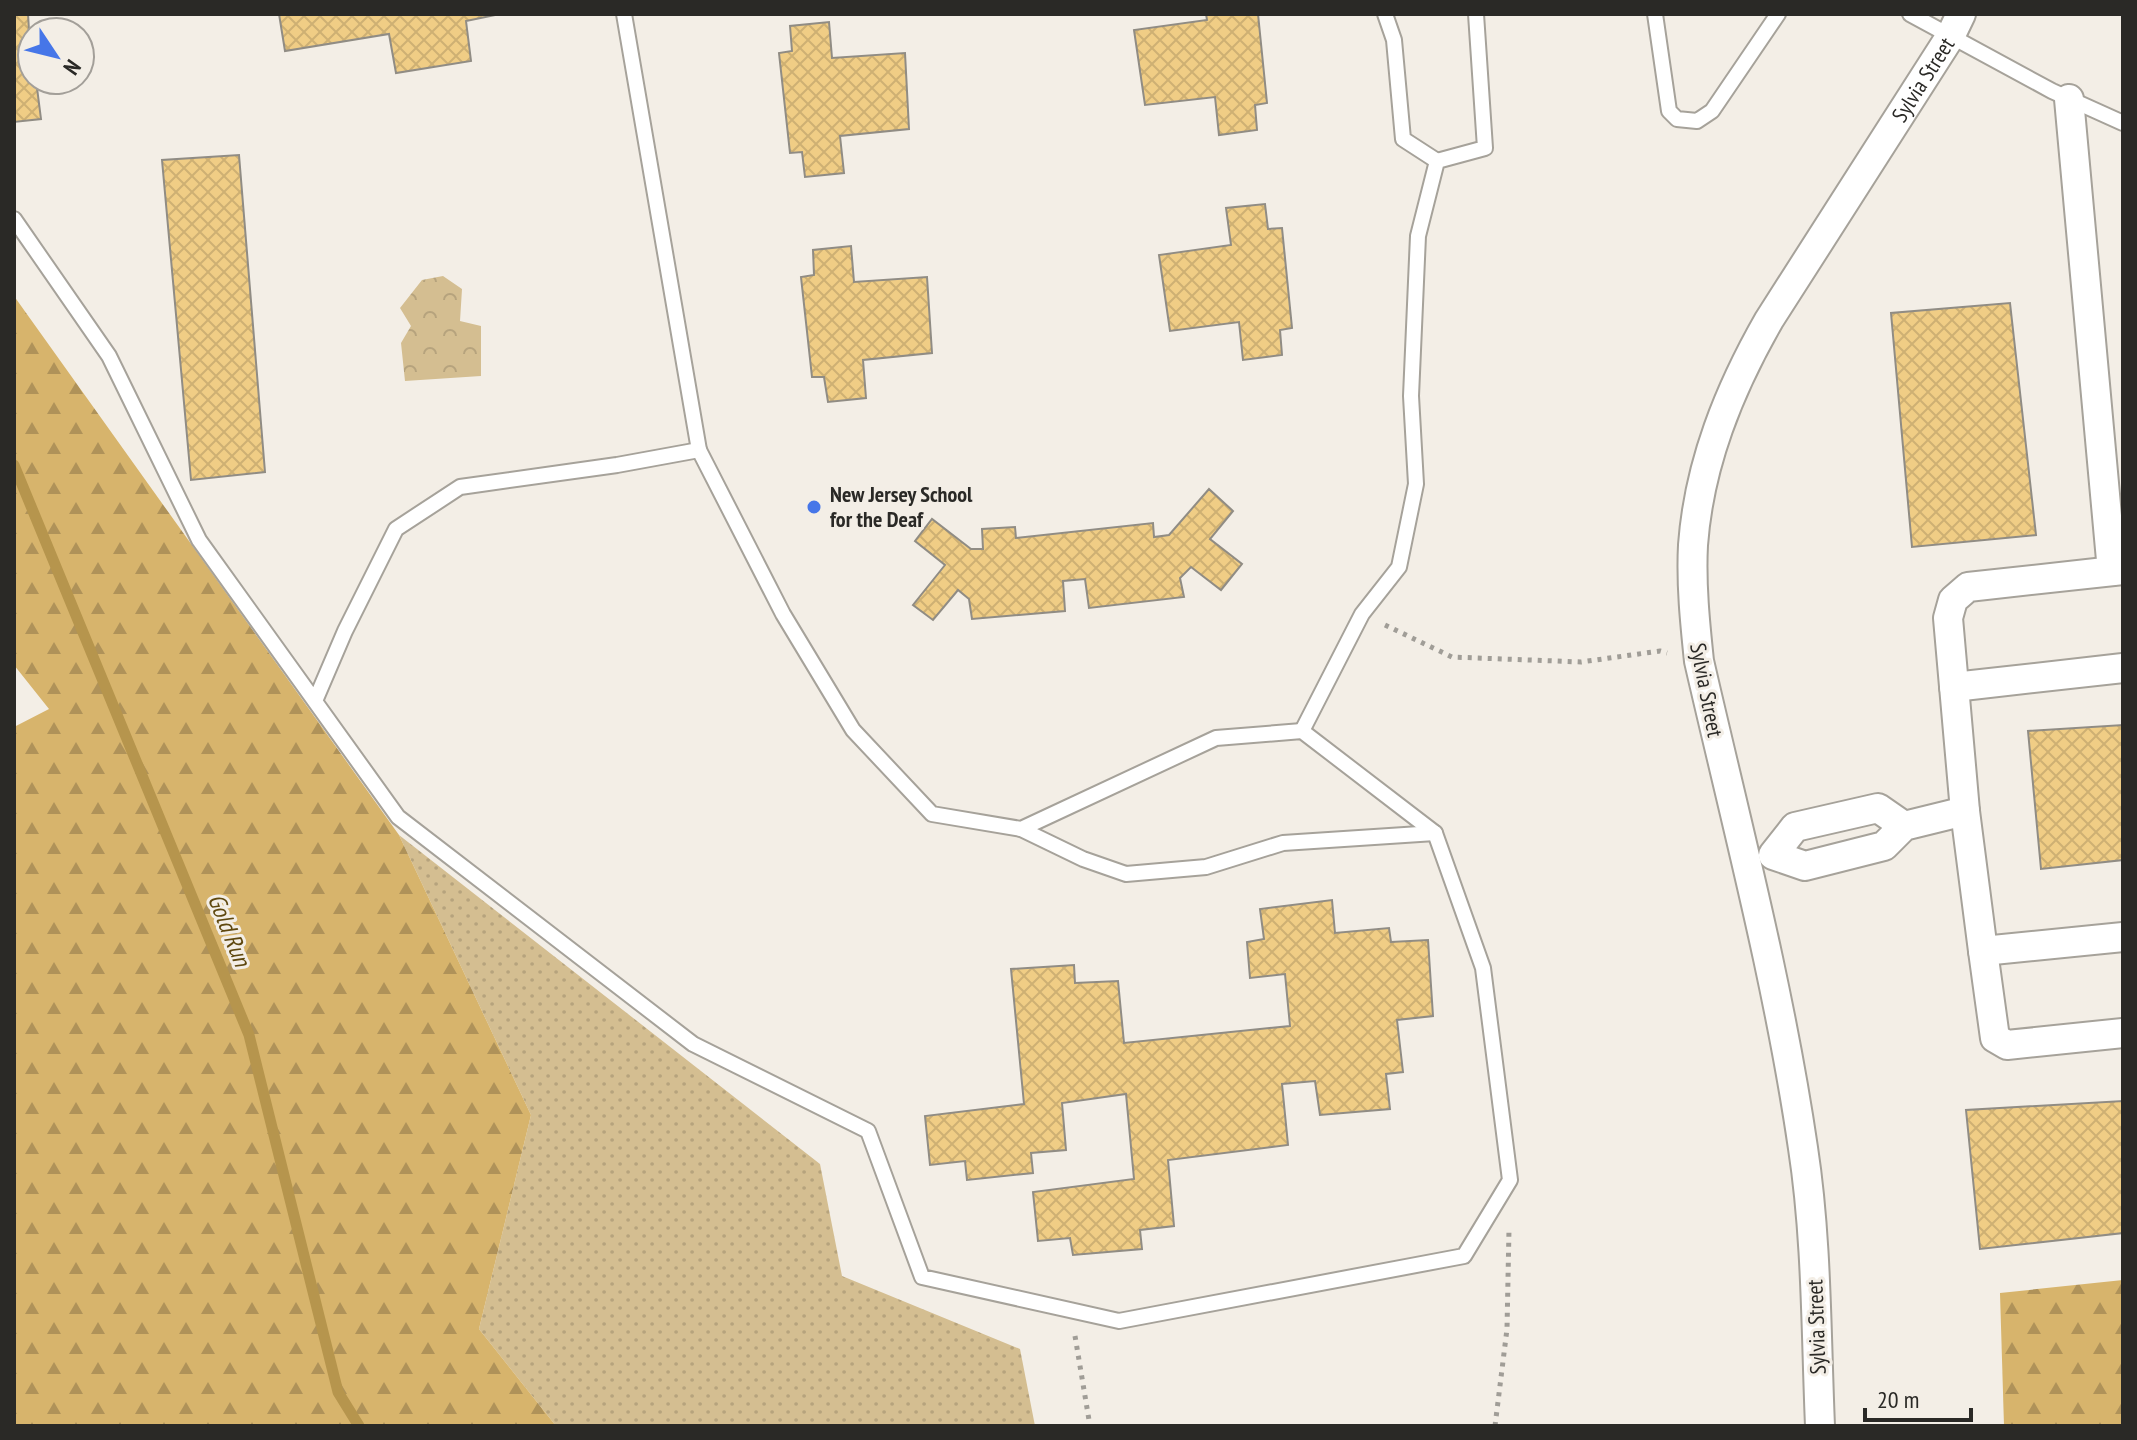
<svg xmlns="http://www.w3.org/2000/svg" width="2137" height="1440" viewBox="0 0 2137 1440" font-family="'PT Sans Narrow',sans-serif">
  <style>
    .grass { fill: url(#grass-dots) }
    .forest { fill: url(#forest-firs) }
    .park { fill: url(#park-crowns) }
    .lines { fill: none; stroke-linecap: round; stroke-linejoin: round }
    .stream { stroke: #b6954d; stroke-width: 11 }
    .building { fill: url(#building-cross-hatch); stroke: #908c84; stroke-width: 2 }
    .lane-casing { stroke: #a6a29a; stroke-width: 18 }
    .street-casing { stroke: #a6a29a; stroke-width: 32 }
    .path { stroke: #a09d97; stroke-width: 5; stroke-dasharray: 4 6; stroke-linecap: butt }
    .lane { stroke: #fff; stroke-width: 14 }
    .street { stroke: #fff; stroke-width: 28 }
    .poi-dot { fill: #4676e8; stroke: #f3eee6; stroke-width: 3 }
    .labels { text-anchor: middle; stroke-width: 6; stroke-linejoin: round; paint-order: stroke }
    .street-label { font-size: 22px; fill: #2a2926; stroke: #f3eee6 }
    .poi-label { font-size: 22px; font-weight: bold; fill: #2a2926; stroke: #f3eee6; text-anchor: start }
    .water-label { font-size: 24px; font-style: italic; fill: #5f480f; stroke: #f3eee6 }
  </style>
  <defs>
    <pattern id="grass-dots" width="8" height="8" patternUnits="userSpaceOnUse" patternTransform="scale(2)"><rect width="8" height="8" fill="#d4be91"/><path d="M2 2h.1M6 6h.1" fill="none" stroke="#b6a37d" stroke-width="1.8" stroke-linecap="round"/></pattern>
    <pattern id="forest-firs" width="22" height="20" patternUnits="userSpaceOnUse" patternTransform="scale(2)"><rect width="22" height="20" fill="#d7b46c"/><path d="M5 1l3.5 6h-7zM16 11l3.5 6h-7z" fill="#af9259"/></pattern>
    <pattern id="park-crowns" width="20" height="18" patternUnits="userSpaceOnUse" patternTransform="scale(2)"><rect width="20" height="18" fill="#d4be91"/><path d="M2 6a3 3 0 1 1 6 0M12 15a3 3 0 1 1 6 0" fill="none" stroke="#b6a37d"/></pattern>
    <pattern id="building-cross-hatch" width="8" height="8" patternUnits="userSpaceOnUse" patternTransform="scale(2)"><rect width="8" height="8" fill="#f0cd85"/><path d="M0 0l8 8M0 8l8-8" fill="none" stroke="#ceb073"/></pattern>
  </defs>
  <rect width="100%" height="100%" fill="#f3eee6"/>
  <polygon class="grass" points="399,835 820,1164 842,1276 1020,1349 1035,1426 556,1426 479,1329 531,1115"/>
  <g class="forest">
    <polygon points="14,296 399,835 531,1115 479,1329 556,1426 14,1426 14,727 49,709 14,665"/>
    <polygon points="2123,1280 2123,1426 2004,1426 2000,1293"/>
  </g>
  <polygon class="park" points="443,276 462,289 460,321 481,326 481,376 405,381 401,343 411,326 400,308 422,280"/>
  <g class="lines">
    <polyline class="stream" points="14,465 249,1035 338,1392 359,1426"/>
  </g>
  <g class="building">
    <polygon points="14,14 28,14 32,80 36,80 41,119 14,122"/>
    <polygon points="279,14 500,14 466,21 471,61 396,73 389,34 285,51"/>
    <polygon points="1206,14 1258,14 1267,103 1255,105 1257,130 1219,135 1215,97 1145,105 1134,30 1207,20"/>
    <polygon points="829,22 832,58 905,53 909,129 840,136 844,173 805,177 802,152 790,153 779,53 792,51 790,26"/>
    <polygon points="239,155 265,472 191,480 162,160"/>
    <polygon points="1265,204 1268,229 1282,228 1292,328 1280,330 1282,355 1243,360 1239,322 1170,331 1159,255 1231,245 1226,208"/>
    <polygon points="851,246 854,282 927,277 932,353 863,360 866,398 828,402 824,377 812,377 801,277 814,275 813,250"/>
    <polygon points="2010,303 2036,535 1912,547 1891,313"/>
    <polygon points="1209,489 1233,511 1210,539 1242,564 1221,590 1191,567 1180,578 1184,597 1089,608 1085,579 1063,581 1065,611 972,619 969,599 958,590 933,620 913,605 945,565 915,541 932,519 971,549 983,549 982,529 1015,527 1016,538 1153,523 1154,537 1169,535"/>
    <polygon points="2123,725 2123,860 2041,869 2028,731"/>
    <polygon points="1332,900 1335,933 1389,928 1391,942 1428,940 1433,1016 1397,1020 1403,1072 1386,1074 1390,1109 1320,1115 1315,1081 1282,1084 1288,1145 1168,1160 1174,1226 1140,1230 1142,1249 1073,1255 1070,1238 1038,1241 1033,1192 1134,1179 1126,1094 1062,1103 1066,1150 1031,1153 1033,1173 967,1180 965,1161 930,1165 925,1116 1024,1104 1011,969 1074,965 1075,983 1118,981 1124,1043 1290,1026 1285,974 1250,978 1247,942 1264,939 1260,909"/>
    <polygon points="2123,1101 2123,1233 1980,1249 1966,1110"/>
  </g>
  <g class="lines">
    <g class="lane-casing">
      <g id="lane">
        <polyline points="624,14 699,450"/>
        <polyline points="1385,14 1394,40 1403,139 1437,161"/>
        <polyline points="1655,14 1669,111 1677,119 1697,121 1712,111 1778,14"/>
        <polyline points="1910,14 2052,91 2123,123"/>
        <polyline points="14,219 109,356 199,540 398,817 693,1044 868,1131 922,1277 1119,1321 1464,1256 1510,1180 1483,968 1435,833 1302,731 1216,738 1021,829 932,814 853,730 783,614 699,450 617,465 460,487 396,529 345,631 315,701"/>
        <polyline points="1302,731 1362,614 1399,567 1416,484 1411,396 1418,236 1437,161 1485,148 1476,14"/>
        <polyline points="1021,829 1083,859 1126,874 1206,867 1283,843 1435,833"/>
      </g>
    </g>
    <g class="street-casing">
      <g id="street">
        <polyline points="2069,99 2112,571"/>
        <polyline points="2123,570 1968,587 1953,600 1948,618 1965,811 1983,951 2123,937"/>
        <polyline points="1954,687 2123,668"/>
        <polyline points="1904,826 1878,808 1795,827 1773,855 1805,866 1884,846 1904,826 1965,811"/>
        <polyline points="1983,951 1995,1038 2007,1045 2123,1033"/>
        <path id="s1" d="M1820,1426C1816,1333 1817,1239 1803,1148C1779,984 1736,822 1699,661C1695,623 1691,584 1693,545C1699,464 1729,390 1769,320L1950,37L1961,14"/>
      </g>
    </g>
    <g class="path">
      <polyline points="1385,625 1452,657 1581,662 1660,651 1667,653"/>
      <polyline points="1075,1336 1090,1426"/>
      <polyline points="1495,1426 1507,1329 1509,1229"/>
    </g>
    <use href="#lane" class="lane"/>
    <use href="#street" class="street"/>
  </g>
  <circle class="poi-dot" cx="814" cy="507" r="8"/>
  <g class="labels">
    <g class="street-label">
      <text dy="8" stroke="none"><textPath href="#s1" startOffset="1418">Sylvia Street</textPath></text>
      <text transform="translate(1707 690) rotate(79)" y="8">Sylvia Street</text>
      <text transform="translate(1816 1327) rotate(-92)" y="8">Sylvia Street</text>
    </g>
    <g class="poi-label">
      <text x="830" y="502">New Jersey School<tspan x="830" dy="25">for the Deaf</tspan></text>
    </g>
    <g class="water-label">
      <text transform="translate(229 930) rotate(68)" y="8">Gold Run</text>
    </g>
  </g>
  <rect width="2137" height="1440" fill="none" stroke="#2a2926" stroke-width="32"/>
  <g transform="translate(56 56) rotate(125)"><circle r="38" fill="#f3eee6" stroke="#a39f99" stroke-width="2"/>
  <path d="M0-6L14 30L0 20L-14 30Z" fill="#4676e8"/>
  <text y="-12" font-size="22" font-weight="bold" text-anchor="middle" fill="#2a2926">N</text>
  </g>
  <path d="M1865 1408v12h106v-12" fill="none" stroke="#2a2926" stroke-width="4"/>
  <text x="1877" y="1408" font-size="24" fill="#2a2926" stroke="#f3eee6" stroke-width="6" paint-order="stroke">20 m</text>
</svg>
